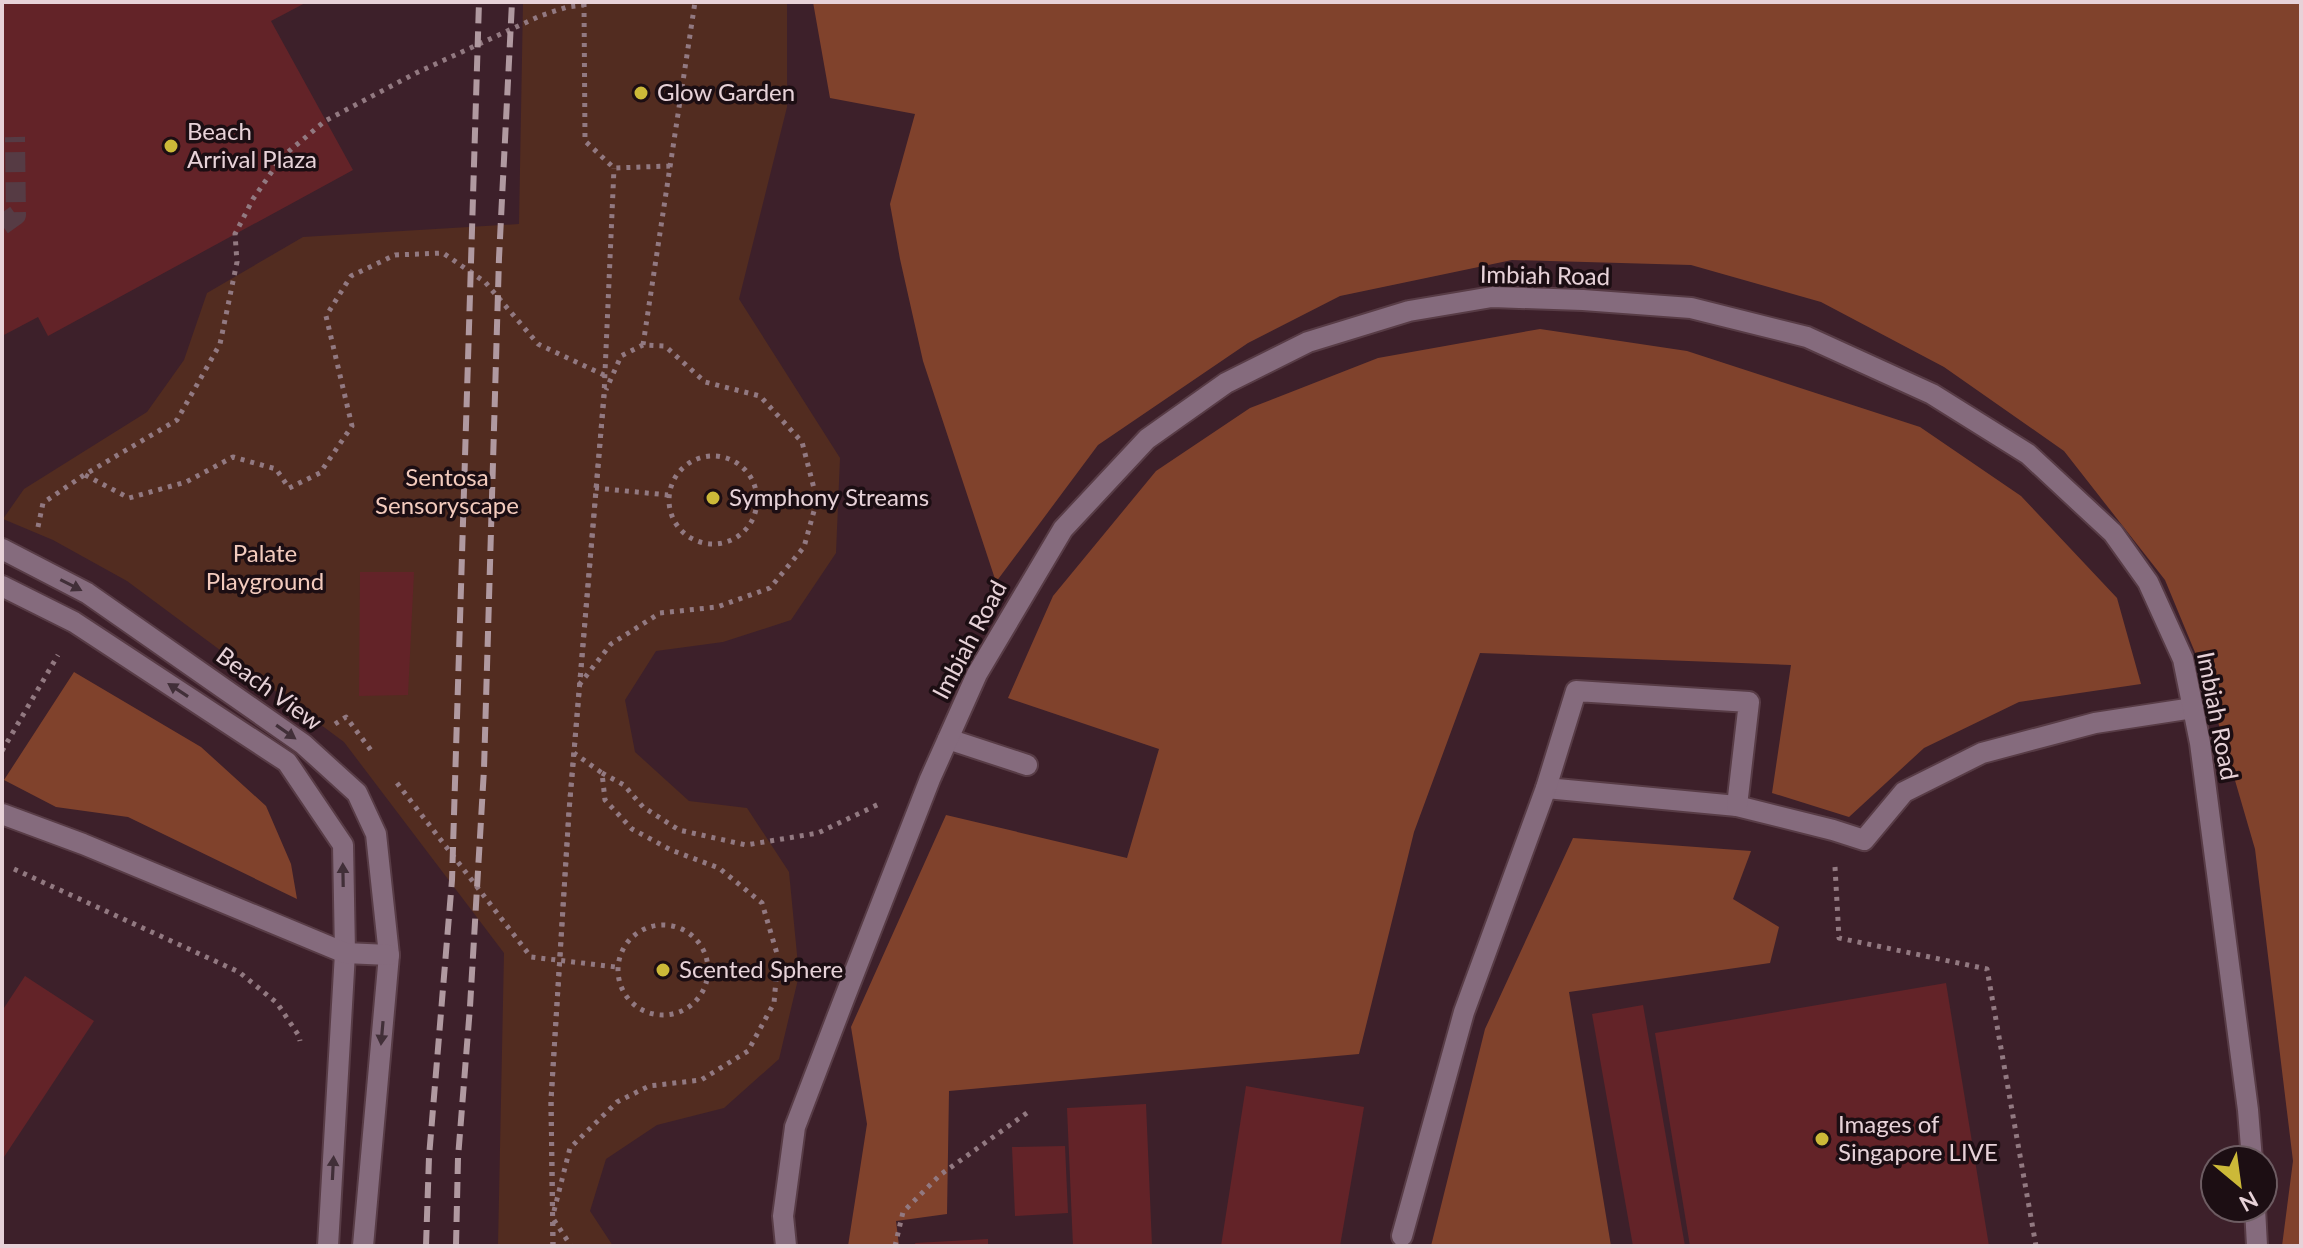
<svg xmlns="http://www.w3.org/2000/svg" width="2303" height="1248" viewBox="0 0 2303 1248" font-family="Lato,sans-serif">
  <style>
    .green { fill: #522c20 }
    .forest { fill: #80422c }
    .building { fill: #632328 }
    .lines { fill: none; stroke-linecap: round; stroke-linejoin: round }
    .minor-tunnel { stroke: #563b44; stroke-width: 20; stroke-dasharray: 20 10; stroke-linecap: butt }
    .minor-casing { stroke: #583c46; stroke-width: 24 }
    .path { stroke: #927981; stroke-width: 5; stroke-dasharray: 4 6; stroke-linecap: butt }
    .minor { stroke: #856b7d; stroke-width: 20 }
    .rail { stroke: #b099a0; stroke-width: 6; stroke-dasharray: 16 8; stroke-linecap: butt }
    .path-bridge { stroke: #927981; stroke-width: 5; stroke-dasharray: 4 6; stroke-linecap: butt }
    .oneway { fill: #412f38 }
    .poi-dot { fill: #ccb938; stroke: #1c0e13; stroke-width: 3 }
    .labels { text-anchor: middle; stroke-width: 7; stroke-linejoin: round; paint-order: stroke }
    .poi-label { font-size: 24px; fill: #e7d2d8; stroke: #1c0e13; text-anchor: start }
    .street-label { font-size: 24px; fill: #e7d2d8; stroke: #1c0e13 }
    .park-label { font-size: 24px; fill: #f3cbbd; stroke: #1c0e13 }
  </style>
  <rect width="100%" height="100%" fill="#3d202a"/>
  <polygon class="green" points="523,2 787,2 787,107 739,299 840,458 836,553 791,620 723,642 656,651 625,700 635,752 689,801 747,808 789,872 799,975 779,1059 724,1108 657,1125 606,1159 590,1211 613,1246 498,1246 504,953 344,742 127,581 53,540 3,519 24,489 147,412 184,360 207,293 303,237 519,224"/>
  <g class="forest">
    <polygon points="813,2 2301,2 2301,1246 2282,1246 2293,1161 2255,849 2204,674 2165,580 2064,451 1944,367 1821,302 1691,265 1512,260 1340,296 1248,343 1098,445 996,582 923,361 900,259 890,204 915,114 830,98"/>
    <polygon points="1540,329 1687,351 1920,427 2021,496 2117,598 2141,684 2019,702 1924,748 1849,817 1772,793 1791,665 1480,653 1414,832 1359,1054 949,1091 947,1214 896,1221 899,1246 848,1246 867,1124 851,1027 946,815 1127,858 1159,749 1008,698 1053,596 1156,471 1250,408 1378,358"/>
    <polygon points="74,672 201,747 266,806 291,864 297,899 128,817 56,807 4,780"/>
    <polygon points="1573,838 1751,851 1733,899 1779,927 1770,963 1569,992 1611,1246 1431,1246 1485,1029"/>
  </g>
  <g class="building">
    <polygon points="2,2 307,2 271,21 353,170 48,336 38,317 2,336"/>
    <polygon points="360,572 414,572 408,695 359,696"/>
    <polygon points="25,976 94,1021 2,1160 2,1011"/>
    <polygon points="1946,983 1989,1246 1690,1246 1655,1033"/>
    <polygon points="1643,1005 1685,1246 1633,1246 1592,1014"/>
    <polygon points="1246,1086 1364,1107 1340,1246 1221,1246"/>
    <polygon points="1146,1104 1152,1246 1073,1246 1067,1108"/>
    <polygon points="1065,1146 1068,1213 1015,1216 1012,1147"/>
    <polygon points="988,1239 988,1246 916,1246 915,1243"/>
  </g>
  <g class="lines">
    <polyline class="minor-tunnel" points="2,225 16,215 15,137"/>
    <g class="minor-casing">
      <g id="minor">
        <polyline points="2,549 87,593 303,744 357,793 376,834 389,955 363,1246"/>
        <polyline points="2,586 74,622 287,762 343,845 345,953 328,1246"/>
        <polyline points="948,739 1027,765"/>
        <polyline points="1546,788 1737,806 1833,830 1864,840 1904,792 1982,753 2095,723 2193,708"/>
        <polyline points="2,814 83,844 345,953 389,955"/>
        <polyline points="2255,1208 2257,1246"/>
        <polyline points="1402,1236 1464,1012 1546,788 1576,691 1749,702 1737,806"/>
        <polyline points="786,1246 783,1216 795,1127 844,999 930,779 977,674 1063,529 1147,439 1226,383 1308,342 1409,311 1492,297 1583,300 1691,308 1807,337 1932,394 2028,454 2113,533 2148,582 2183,659 2200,743 2248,1110 2252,1160"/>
      </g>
    </g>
    <g class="path">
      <polyline points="584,3 585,141 614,168 670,166"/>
      <polyline points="643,345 695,2"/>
      <circle cx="713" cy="500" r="44"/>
      <polyline points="85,475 129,498 186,482 233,457 276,469 289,488 320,473 352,426 326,316 351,276 395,255 443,253 485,282 538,344 604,375"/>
      <polyline points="595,488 668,495"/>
      <polyline points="38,527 43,503 84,475 177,420 220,344 237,262 235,234 253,199 282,157 325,121 416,73 540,16 567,7 584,5"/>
      <polyline points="579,685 611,644 660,613 717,607 770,588 804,547 817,500 802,442 760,396 705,382 665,346 643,345 621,356 606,390"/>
      <polyline points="335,724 346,717 373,753"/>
      <polyline points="2,751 58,655"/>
      <polyline points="602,773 624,785 643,807 679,830 746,845 818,833 879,804"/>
      <polyline points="397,783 531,957 616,967"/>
      <polyline points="1835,867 1839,938 1987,969 2036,1246"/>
      <polyline points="14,869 239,972 277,1003 299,1036 300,1041"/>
      <circle cx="663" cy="970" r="45"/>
      <polyline points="553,1246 551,1100 569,811 604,395 614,168"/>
      <polyline points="895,1246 903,1212 940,1175 1031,1110"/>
    </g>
    <use href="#minor" class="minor"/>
    <g class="rail">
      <polyline points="426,1246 429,1157 452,880 479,2"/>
      <polyline points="456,1246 458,1158 470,1007 484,769 499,258 512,2"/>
    </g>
    <g class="path-bridge">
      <polyline points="554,1211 570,1148 617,1102 649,1086 701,1080 748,1051 774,1003 778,957 762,903 719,868 671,850 632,829 605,800 602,773 574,753"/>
      <polyline points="554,1220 571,1246"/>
      <polyline points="553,1246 551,1100 569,811 604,395"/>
    </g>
  </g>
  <defs><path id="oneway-solid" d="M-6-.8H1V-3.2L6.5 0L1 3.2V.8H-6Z" transform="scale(2)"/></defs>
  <g class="oneway">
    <use href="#oneway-solid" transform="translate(71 585) rotate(27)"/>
    <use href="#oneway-solid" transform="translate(178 690) rotate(-147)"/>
    <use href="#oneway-solid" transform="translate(286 732) rotate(35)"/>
    <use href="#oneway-solid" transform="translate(343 875) rotate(-91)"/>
    <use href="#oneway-solid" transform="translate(382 1033) rotate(95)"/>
    <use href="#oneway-solid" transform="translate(333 1168) rotate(-87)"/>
  </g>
  <g class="poi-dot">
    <circle cx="641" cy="93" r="8"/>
    <circle cx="171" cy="146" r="8"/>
    <circle cx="713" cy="498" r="8"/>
    <circle cx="663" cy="970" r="8"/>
    <circle cx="1822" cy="1139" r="8"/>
  </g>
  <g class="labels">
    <g class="poi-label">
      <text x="657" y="101">Glow Garden</text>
      <text x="187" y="140">Beach<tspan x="187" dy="28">Arrival Plaza</tspan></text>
      <text x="729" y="506">Symphony Streams</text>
      <text x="679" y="978">Scented Sphere</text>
      <text x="1838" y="1133">Images of<tspan x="1838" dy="28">Singapore LIVE</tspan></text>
    </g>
    <g class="street-label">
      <text transform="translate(1545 276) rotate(1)" y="8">Imbiah Road</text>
      <text transform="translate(970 640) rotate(-62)" y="8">Imbiah Road</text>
      <text transform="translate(269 689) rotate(36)" y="8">Beach View</text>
      <text transform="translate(2217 716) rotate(79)" y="8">Imbiah Road</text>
    </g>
    <g class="park-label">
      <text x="447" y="486">Sentosa<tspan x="447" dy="28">Sensoryscape</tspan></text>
      <text x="265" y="562">Palate<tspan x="265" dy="28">Playground</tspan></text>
    </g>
  </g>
  <rect width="2303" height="1248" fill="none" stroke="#e7d2d8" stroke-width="8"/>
  <g transform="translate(2239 1184) rotate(151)"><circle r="38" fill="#1c0e13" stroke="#6d5c62" stroke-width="2"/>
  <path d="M0-6L14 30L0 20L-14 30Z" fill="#ccb938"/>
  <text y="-12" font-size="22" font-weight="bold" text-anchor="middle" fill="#e7d2d8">N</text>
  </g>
</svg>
